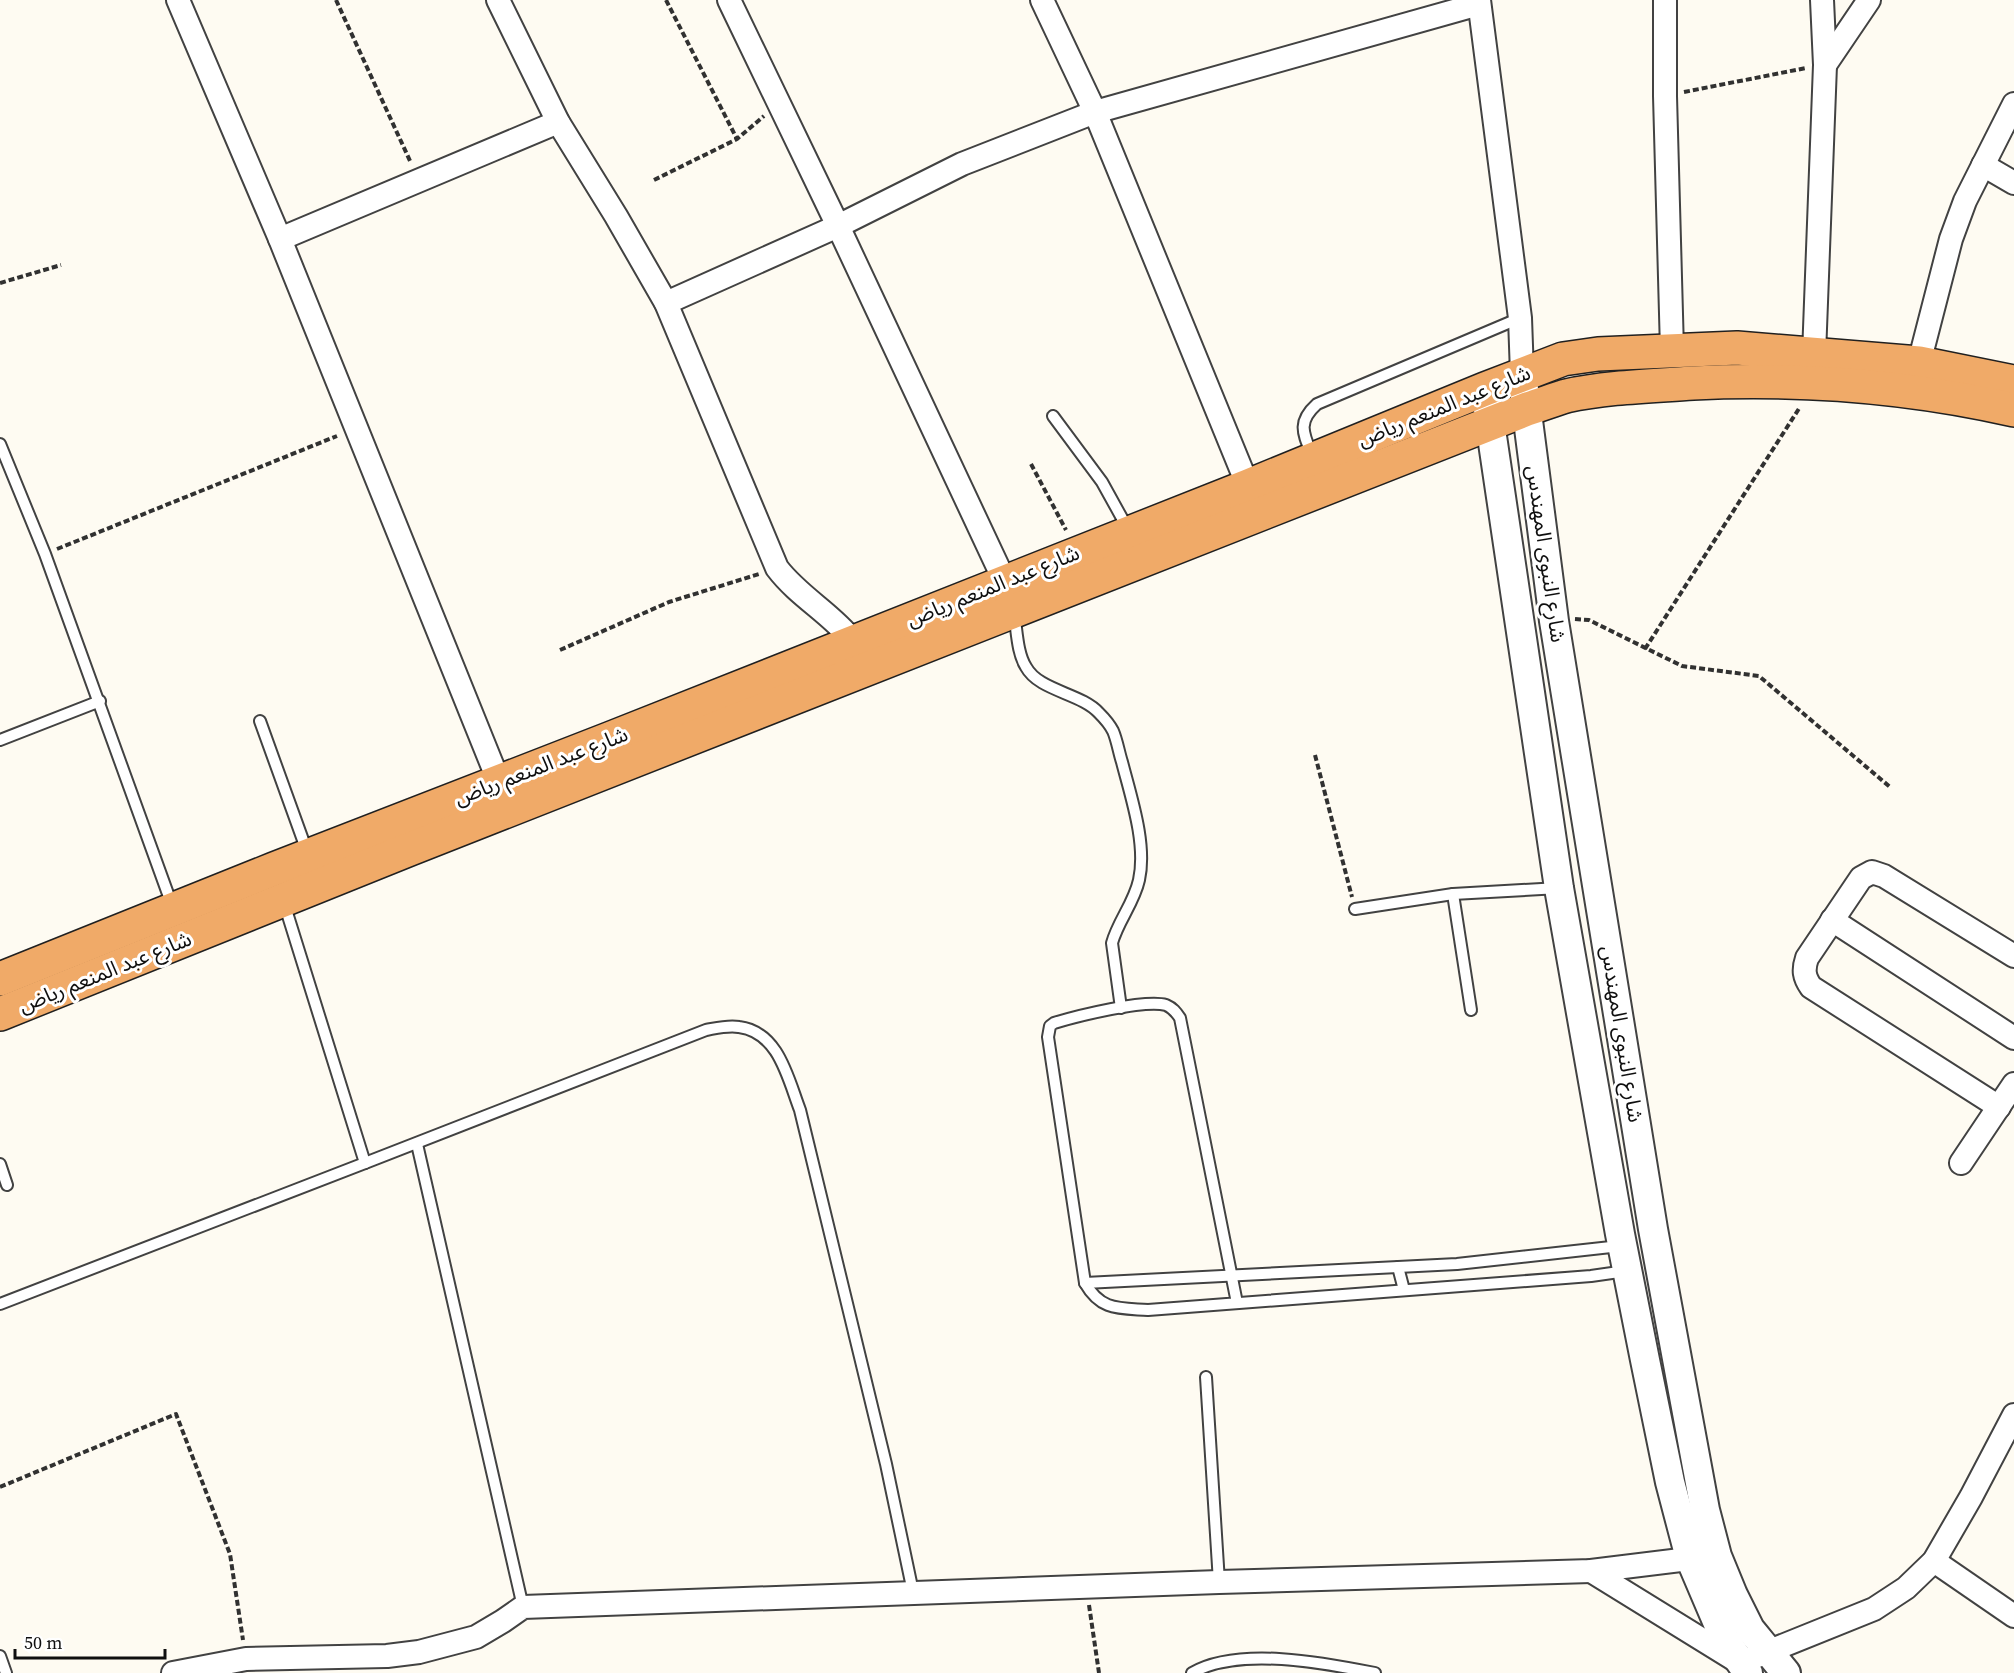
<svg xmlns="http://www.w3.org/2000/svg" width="2014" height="1673" viewBox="0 0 2014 1673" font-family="'Source Serif 4','Noto Sans Arabic',serif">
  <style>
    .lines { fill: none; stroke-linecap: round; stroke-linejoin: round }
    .service-casing { stroke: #424242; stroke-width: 14 }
    .minor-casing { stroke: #424242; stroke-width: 26 }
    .tertiary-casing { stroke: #424242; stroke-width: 32 }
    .trunk-casing { stroke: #202020; stroke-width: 36 }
    .path { stroke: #313131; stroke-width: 4; stroke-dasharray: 6 3; stroke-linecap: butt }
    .service { stroke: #fff; stroke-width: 10 }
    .minor { stroke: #fff; stroke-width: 22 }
    .tertiary { stroke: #fff; stroke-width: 28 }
    .trunk { stroke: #f0aa68; stroke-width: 33 }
    .labels { text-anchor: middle; stroke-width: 6; stroke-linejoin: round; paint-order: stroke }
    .street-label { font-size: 21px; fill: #0f0f0f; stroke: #fff }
  </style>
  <rect width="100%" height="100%" fill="#fefbf2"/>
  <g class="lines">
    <g class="service-casing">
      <g id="service">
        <polyline points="1053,416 1102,482 1128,529"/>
        <polyline points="0,444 45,554 172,905"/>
        <path d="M1312,455C1303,433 1297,422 1317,404L1520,318"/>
        <path d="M1014,614C1017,630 1017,653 1026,667C1039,691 1081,693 1099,713C1104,718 1110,725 1113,731C1117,740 1119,753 1122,762C1131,797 1147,844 1139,880C1134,903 1118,921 1112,943L1121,1008"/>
        <polyline points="260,721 308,854"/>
        <polyline points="0,740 100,701"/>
        <polyline points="1453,894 1471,1010"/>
        <polyline points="1355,909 1453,894 1559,888"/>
        <polyline points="417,1144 523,1607"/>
        <path d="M365,1163L706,1030C717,1028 728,1025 739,1027C779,1032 788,1079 800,1110L886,1464L913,1592"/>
        <polyline points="0,1164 7,1185"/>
        <polyline points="1398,1267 1404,1290"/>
        <polyline points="1085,1283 1457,1264 1620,1246"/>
        <path d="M1237,1303L1180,1018C1176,1012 1173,1008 1166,1005C1145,999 1077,1016 1054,1023L1050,1026L1048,1037L1085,1283C1101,1311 1119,1308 1148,1310L1591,1276L1626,1271"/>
        <polyline points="0,1304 365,1163 284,903"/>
        <polyline points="1206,1377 1219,1582"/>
        <polyline points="0,1656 6,1673"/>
        <path d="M1192,1673C1238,1646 1325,1663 1375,1673"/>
      </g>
    </g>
    <g class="minor-casing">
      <g id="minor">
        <polyline points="178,0 280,239 499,782"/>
        <path d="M498,0L558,122L616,216L666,303L777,568C799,597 831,613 853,641"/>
        <polyline points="729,0 838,226 1005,582 1008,594"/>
        <polyline points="1042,0 1095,112 1248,486"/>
        <polyline points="1479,0 1520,318 1522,374"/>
        <polyline points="1665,0 1665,96 1672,350"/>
        <polyline points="1825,65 1869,0"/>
        <polyline points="1983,165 2014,183"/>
        <polyline points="280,239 558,122"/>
        <polyline points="666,303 838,226 962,164 1095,112 1479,4"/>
        <polyline points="1814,355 1825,65 1822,0"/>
        <polyline points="1919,363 1951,239 1965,201 2014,104"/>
        <polyline points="1832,920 2014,1038"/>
        <path d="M1999,1107L1811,987C1804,977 1803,970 1807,958L1861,878L1872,872L1884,876L2014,956"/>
        <polyline points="1961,1163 2014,1084"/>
        <polyline points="1934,1561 2014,1616"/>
        <polyline points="1591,1571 1740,1663 1874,1609 1906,1588 1934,1561 1971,1497 2014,1415"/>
        <polyline points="173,1673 246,1659 387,1656 419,1652 476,1637 503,1621 523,1607 1219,1582 1591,1571 1705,1557"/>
      </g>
    </g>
    <g class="tertiary-casing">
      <g id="tertiary">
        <polyline points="1522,374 1554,621 1653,1229 1705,1510 1717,1556 1733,1595 1750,1629 1786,1673"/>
        <polyline points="1485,389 1559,888 1620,1234 1645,1360 1670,1482 1690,1558 1725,1640 1748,1673"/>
      </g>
    </g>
    <g class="trunk-casing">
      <g id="trunk">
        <polyline points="0,979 274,869 609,739 1248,486 1485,389 1563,359 1598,354 1737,348 1919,363 2014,382"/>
        <path d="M0,1014L410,849L1527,409C1540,405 1553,400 1566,396C1607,387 1651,386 1693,383C1801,378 1908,386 2014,410"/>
      </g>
    </g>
    <g class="path">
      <polyline points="336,0 411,163"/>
      <polyline points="666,0 737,139"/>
      <polyline points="1684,92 1806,68"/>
      <polyline points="654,180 737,139 764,116"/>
      <polyline points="0,283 61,265"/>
      <polyline points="1031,464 1066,530"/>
      <polyline points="57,549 337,436"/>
      <polyline points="1575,619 1589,620 1682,666 1759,676 1890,787"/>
      <polyline points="1645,649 1800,407"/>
      <polyline points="560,650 669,602 759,574"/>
      <polyline points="1315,755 1352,897"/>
      <polyline points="0,1487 176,1414 230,1554 243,1640"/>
      <polyline points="1089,1605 1099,1673"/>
    </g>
    <use href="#service" class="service"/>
    <use href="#minor" class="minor"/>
    <use href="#tertiary" class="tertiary"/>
    <use href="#trunk" class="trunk"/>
  </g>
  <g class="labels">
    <g class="street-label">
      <text transform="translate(1444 406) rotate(-22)" y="7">شارع عبد المنعم رياض</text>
      <text transform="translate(1546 554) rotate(82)" y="7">شارع النبوى المهندس</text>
      <text transform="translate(993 586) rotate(-22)" y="7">شارع عبد المنعم رياض</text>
      <text transform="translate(541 766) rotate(-21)" y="7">شارع عبد المنعم رياض</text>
      <text transform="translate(105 972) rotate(-22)" y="7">شارع عبد المنعم رياض</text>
      <text transform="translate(1622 1034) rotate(81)" y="7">شارع النبوى المهندس</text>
    </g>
  </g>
  <path d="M15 1649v9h150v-9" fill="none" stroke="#0f0f0f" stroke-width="3"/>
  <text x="24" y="1649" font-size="18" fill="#0f0f0f" stroke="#ffffff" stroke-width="4.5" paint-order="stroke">50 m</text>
</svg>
